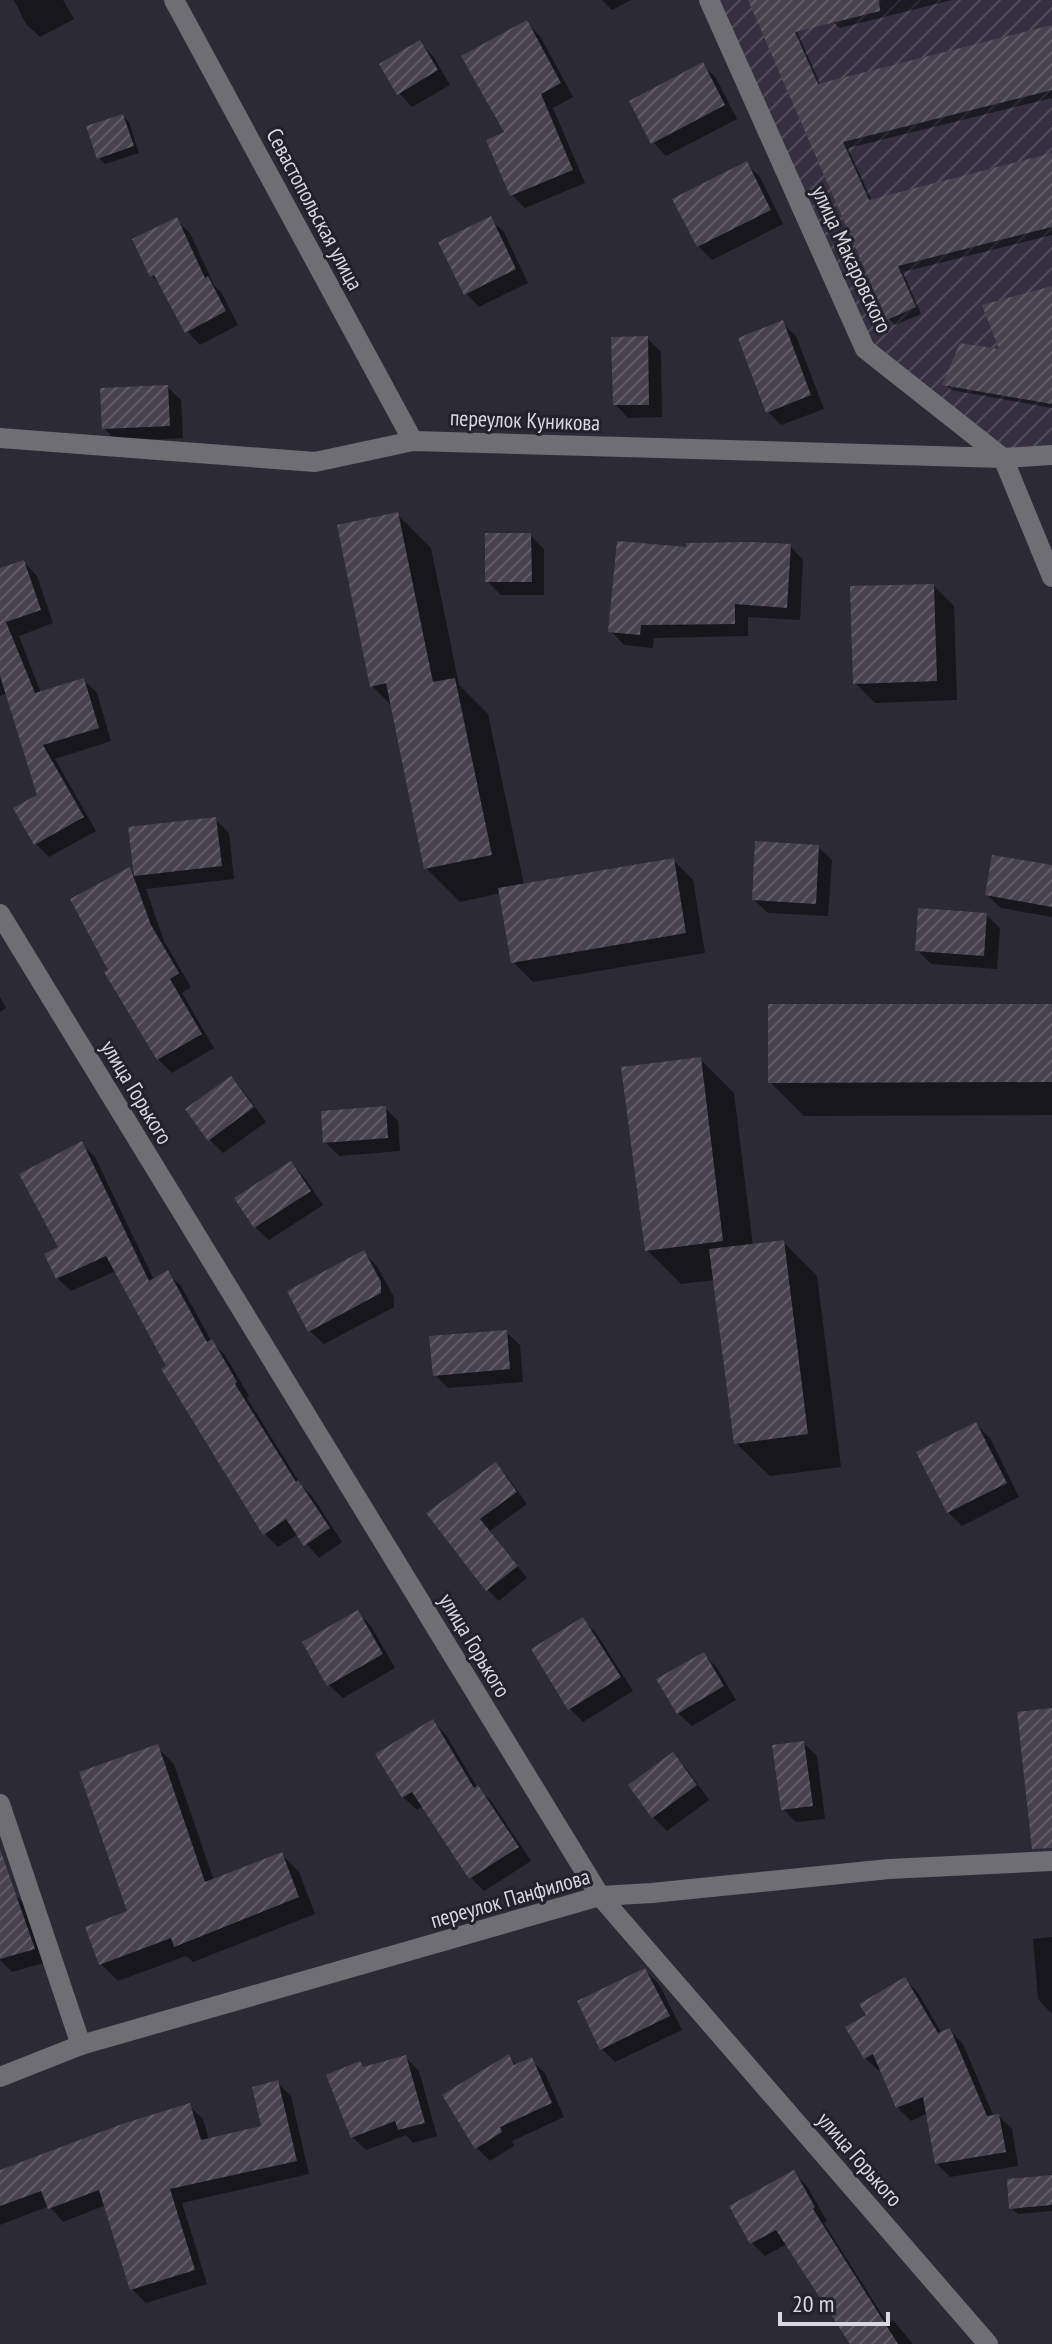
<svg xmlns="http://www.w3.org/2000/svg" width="1052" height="2344" viewBox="0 0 1052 2344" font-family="'PT Sans Narrow',sans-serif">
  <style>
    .industrial { fill: url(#industrial-furrows) }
    .shadow { fill: #0007 }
    .building { fill: url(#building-hatch) }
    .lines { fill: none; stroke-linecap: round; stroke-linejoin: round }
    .minor { stroke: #6f6e74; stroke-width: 20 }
    .labels { text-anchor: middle; stroke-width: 6; stroke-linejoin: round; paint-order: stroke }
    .street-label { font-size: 22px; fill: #d9d8df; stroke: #23212b }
  </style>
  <defs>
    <pattern id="industrial-furrows" width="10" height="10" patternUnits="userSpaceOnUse" patternTransform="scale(2)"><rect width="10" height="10" fill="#343041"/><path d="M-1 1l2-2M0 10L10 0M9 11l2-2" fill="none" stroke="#514d5c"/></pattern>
    <pattern id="building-hatch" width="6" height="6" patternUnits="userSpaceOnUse" patternTransform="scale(2)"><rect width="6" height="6" fill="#46434f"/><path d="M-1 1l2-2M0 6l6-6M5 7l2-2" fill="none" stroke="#605d68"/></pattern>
  </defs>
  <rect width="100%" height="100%" fill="#2c2a35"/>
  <polygon class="industrial" points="720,0 1052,0 1052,448 1006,451 869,345"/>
  <g class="shadow">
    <polygon points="14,0 63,0 74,19 40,37 26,24"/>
    <polygon points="602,0 631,0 612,10"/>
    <polygon points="750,0 783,0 826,97 1052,27 1052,98 848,148 872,201 1052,155 1052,235 903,272 921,314 895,325 888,318"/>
    <polygon points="827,0 952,0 840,28 833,22"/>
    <polygon points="526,22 540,36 573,97 553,108 585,183 525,208 512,195 506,133"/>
    <polygon points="420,43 433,56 450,85 412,107 399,93"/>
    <polygon points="703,65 716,78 737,119 666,156 653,142"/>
    <polygon points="123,116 129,122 139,153 105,164 99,158"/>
    <polygon points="746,164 760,177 783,224 712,260 698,246"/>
    <polygon points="490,219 504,232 528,283 479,307 466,293"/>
    <polygon points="176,220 190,233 214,285 221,292 238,325 200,345 187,331 163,287 152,276"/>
    <polygon points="1052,288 1052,408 951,390 945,384 1002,352"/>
    <polygon points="782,323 796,336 824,409 781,425 768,412"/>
    <polygon points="647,338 661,352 662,417 628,418 615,404"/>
    <polygon points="167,387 181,400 183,438 117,442 104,428"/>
    <polygon points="397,514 431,548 459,685 488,714 524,885 673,860 693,880 705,953 533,982 513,962 501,893 460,902 426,868 393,707 372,686"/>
    <polygon points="530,535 544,549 544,595 501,595 487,581"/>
    <polygon points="790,546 803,560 800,620 748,617 748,636 654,638 653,648 624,645 611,631 688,550"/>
    <polygon points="24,562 37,576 53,623 19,636 41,693 84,680 97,693 111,741 55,759 96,831 49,857 36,844 39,796 7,693 0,696 0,570"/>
    <polygon points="934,586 954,606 957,700 875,703 855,683"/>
    <polygon points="215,819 229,833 234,879 146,889 164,941 191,987 182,993 214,1048 172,1073 158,1059 110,971 130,869 135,875"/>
    <polygon points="818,847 832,860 828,916 768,913 754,900"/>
    <polygon points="1052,867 1052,917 1001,908 987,895"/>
    <polygon points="986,915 1000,928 997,969 931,964 917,950"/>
    <polygon points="0,997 6,1008 0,1012"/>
    <polygon points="1052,1006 1052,1115 804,1116 770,1082"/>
    <polygon points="700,1059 734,1093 753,1246 783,1242 817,1276 841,1467 770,1476 736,1443 715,1280 681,1284 647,1250"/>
    <polygon points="231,1078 244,1092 266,1122 223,1153 210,1140"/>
    <polygon points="385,1108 398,1121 400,1151 339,1156 325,1142"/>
    <polygon points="81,1144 95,1157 154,1280 168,1273 181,1286 212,1342 225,1355 249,1396 247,1398 301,1485 312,1496 342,1542 319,1558 298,1534 278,1547 265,1534 116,1271 71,1291 57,1278"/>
    <polygon points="291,1163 304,1177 323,1205 269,1240 255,1227"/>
    <polygon points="364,1253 377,1266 394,1297 394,1307 324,1344 310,1331"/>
    <polygon points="506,1332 520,1345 523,1382 448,1388 435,1375"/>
    <polygon points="976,1424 990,1438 1019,1497 962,1526 948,1512"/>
    <polygon points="496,1465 507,1476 527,1504 490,1531 527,1578 499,1601 488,1590 429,1513"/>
    <polygon points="357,1612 371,1626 395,1668 343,1698 329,1685 305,1643"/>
    <polygon points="583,1620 596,1633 633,1691 583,1722 570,1709"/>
    <polygon points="704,1654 717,1668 736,1700 692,1726 678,1713"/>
    <polygon points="433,1722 446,1735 477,1787 491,1801 531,1861 484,1891 471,1878 424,1806 417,1810 403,1797"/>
    <polygon points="803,1743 817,1756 825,1819 796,1822 783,1809"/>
    <polygon points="157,1747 174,1764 214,1881 282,1855 299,1872 315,1914 193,1962 186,1956 118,1981 101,1964 129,1912"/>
    <polygon points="673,1755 686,1768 709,1800 667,1831 653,1817 630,1786"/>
    <polygon points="15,1895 29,1908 47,1962 12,1972 0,1960 0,1899"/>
    <polygon points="1052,1937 1052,2013 1051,2013 1038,1999 1033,1939"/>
    <polygon points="645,1971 659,1984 682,2030 615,2062 602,2049"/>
    <polygon points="905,1979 918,1993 942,2034 950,2030 963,2044 994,2117 999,2116 1012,2129 1018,2166 950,2177 937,2164 928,2113 911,2121 897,2107 881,2070 879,2071 865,2058 868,2016"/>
    <polygon points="509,2057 517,2066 531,2060 545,2073 564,2117 512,2141 514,2146 490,2161 477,2148"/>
    <polygon points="406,2058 419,2071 437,2136 413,2143 406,2135 366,2150 352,2137 365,2069"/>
    <polygon points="278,2083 291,2096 309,2174 182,2203 207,2284 146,2303 132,2289 106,2205 63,2222 49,2206 0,2225 0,2172 189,2106 203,2119 209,2140 263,2128"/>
    <polygon points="793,2172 807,2186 827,2221 824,2223 888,2324 893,2320 913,2344 852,2344 787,2244 765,2256 752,2243"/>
    <polygon points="1052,2177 1052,2211 1018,2214 1011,2208"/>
  </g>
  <g class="building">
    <polygon points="748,0 879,0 880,11 795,32 818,84 1052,25 1052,90 843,142 869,200 1052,153 1052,227 898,266 916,307 887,320"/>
    <polygon points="527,20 561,83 541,94 573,170 510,196 486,140 504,132 461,56"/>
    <polygon points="420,40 438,70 397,95 379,64"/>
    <polygon points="703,62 725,105 651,144 629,101"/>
    <polygon points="123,114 134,146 97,159 86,126"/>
    <polygon points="747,161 771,210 697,247 672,199"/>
    <polygon points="491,216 516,269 464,295 438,242"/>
    <polygon points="177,217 205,278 208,276 226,311 185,333 154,275 150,277 132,239"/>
    <polygon points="1052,286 1052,404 942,385 960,343 999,349 982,305"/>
    <polygon points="783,320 811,395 766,413 738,338"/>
    <polygon points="648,336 649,405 613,405 611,337"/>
    <polygon points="168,385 170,426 102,429 100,388"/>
    <polygon points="398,512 433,682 455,678 492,855 424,869 386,683 370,687 337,525"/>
    <polygon points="485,533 531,533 532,582 485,582"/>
    <polygon points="617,541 686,547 686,543 751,542 791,544 787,608 735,604 735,624 641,625 640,635 608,632"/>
    <polygon points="24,560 41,610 6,622 35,693 84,678 99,728 43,745 84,817 34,845 13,808 37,795 0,676 0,568"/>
    <polygon points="934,584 937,681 853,684 850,586"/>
    <polygon points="216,817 222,866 134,876 128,827"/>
    <polygon points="755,841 819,845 816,904 752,900"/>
    <polygon points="992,855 1052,865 1052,907 985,895"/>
    <polygon points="674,858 686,933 511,963 498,888"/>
    <polygon points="130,867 151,925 179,973 170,979 202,1034 157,1060 104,972 108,970 70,899"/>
    <polygon points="918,908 987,913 984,956 915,951"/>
    <polygon points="768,1004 1052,1004 1052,1082 768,1083"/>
    <polygon points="701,1057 723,1241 645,1251 621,1067"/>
    <polygon points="231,1076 254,1107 208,1141 185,1109"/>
    <polygon points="386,1106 388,1138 323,1143 321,1111"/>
    <polygon points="82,1141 149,1281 168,1270 207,1342 212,1339 237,1382 235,1384 296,1482 298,1480 330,1528 304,1546 286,1519 263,1535 161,1369 166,1366 106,1256 56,1279 44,1254 58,1247 19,1174"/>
    <polygon points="291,1161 311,1191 254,1228 234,1198"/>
    <polygon points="784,1240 808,1434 734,1444 709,1249"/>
    <polygon points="364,1250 381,1282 381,1293 308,1332 287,1291"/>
    <polygon points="507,1330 510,1369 433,1376 429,1336"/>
    <polygon points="976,1422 1007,1483 947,1513 916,1452"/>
    <polygon points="496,1462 517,1492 480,1519 518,1566 486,1591 426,1513"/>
    <polygon points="358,1610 383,1654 327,1686 302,1642"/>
    <polygon points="583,1617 621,1677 568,1710 531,1649"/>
    <polygon points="704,1652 724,1686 677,1714 656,1679"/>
    <polygon points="1052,1708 1052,1848 1032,1849 1017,1712"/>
    <polygon points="433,1719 474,1788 478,1785 519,1847 469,1879 412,1792 402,1798 375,1754"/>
    <polygon points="804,1741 813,1806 781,1810 772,1745"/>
    <polygon points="158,1744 205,1882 282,1852 299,1897 174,1947 171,1938 99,1965 85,1927 127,1911 79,1772"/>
    <polygon points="673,1752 697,1785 652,1818 628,1785"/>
    <polygon points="0,1849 35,1949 0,1959"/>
    <polygon points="645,1968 670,2016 600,2050 577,2001"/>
    <polygon points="905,1977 938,2033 950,2028 987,2116 999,2114 1006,2152 935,2164 923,2097 896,2108 873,2054 864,2059 845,2027 866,2015 859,2004"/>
    <polygon points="509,2054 514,2065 532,2057 552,2103 500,2127 502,2132 475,2149 442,2095"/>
    <polygon points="406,2055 425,2123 398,2130 395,2121 351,2138 326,2075 360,2061 363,2067"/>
    <polygon points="278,2080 297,2161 170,2189 195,2270 130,2290 99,2190 48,2209 41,2191 0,2206 0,2170 122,2124 190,2103 201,2140 261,2126 252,2087"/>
    <polygon points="794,2170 815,2207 813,2209 898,2344 850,2344 776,2230 750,2244 729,2206"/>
    <polygon points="1052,2175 1052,2205 1009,2209 1007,2179"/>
  </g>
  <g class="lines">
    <g class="minor">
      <polyline points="174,0 413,441"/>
      <polyline points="709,0 865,349 1003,458 1052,577"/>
      <polyline points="0,438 315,462 413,441 1003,458 1052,455"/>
      <polyline points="0,914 600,1896 988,2344"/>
      <polyline points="0,1804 81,2045"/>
      <polyline points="0,2077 81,2045 600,1896 652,1893 889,1869 1052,1861"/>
    </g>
  </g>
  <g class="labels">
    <g class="street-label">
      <text transform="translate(315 209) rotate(62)" y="8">Севастопольская улица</text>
      <text transform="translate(852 259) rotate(65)" y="8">улица Макаровского</text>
      <text transform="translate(525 420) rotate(2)" y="8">переулок Куникова</text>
      <text transform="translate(137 1092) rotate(59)" y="8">улица Горького</text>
      <text transform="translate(475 1645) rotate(59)" y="8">улица Горького</text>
      <text transform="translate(510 1898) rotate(-16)" y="8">переулок Панфилова</text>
      <text transform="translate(860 2159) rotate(49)" y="8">улица Горького</text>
    </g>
  </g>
  <path d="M780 2312v12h108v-12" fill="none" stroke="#d9d8df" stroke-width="4"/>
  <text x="792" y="2312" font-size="24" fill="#d9d8df" stroke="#23212b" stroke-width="6" paint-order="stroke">20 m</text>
</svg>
